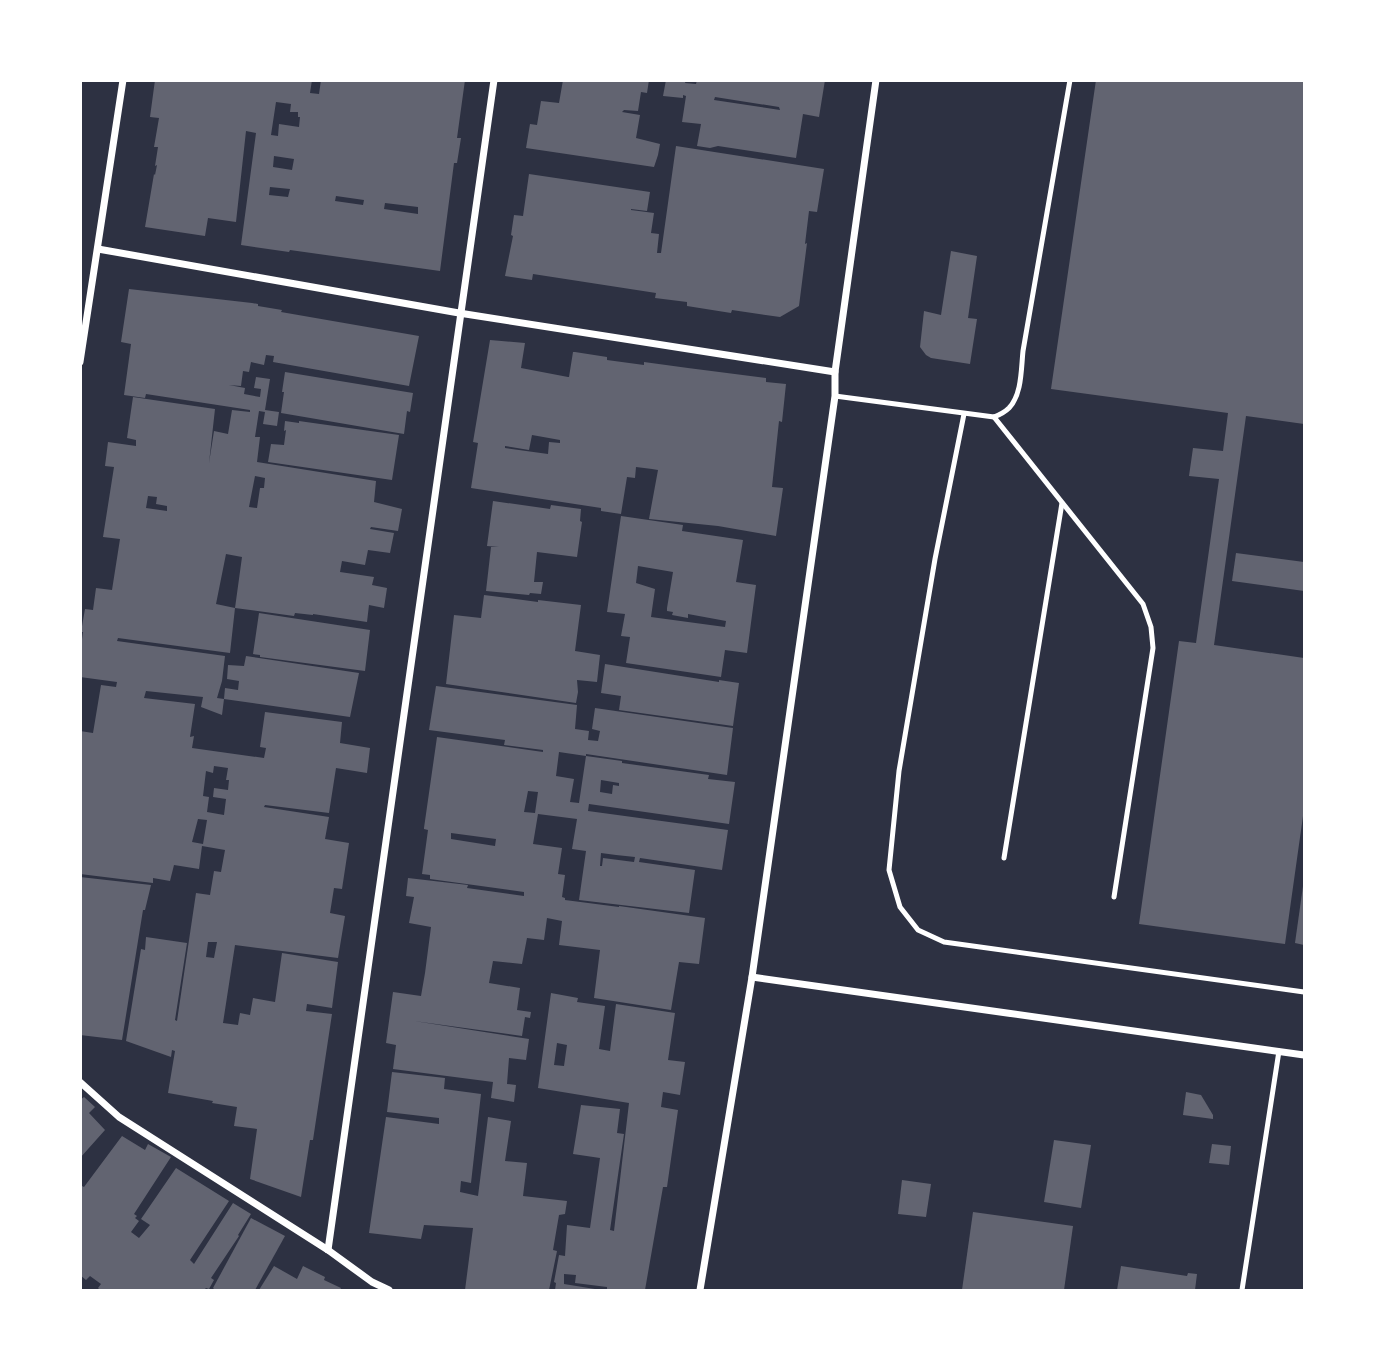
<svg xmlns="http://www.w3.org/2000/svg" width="1385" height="1371" viewBox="0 0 1385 1371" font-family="'Archivo Narrow',sans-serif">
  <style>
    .building { fill: #626471; fill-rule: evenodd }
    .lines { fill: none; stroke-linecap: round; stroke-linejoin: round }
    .service { stroke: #fff; stroke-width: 5 }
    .minor { stroke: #fff; stroke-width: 7 }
  </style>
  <rect width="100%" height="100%" fill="#2d3142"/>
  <g class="building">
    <path d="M155,80H312L310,93L319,94L321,80H465L457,138H461L457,163H454L440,271L290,250L289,252L241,245L256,133L246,131L236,222L208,218L205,236L145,227L154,174L155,175L157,165L155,166L158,147H154L159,118L150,117ZM276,102L291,104L290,112H298V117H300L299,127L279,124L278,136L271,135ZM274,156L294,159L292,170L273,167ZM270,187L290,189L288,197L269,195ZM336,196L364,200L363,205L335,201ZM385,203L418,207V214L384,209Z"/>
    <polygon points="563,80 649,80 647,93 641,92 638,111 624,110 622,112 640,115 636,138 660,144 658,155 654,167 526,148 530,124 537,125 541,101 559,103"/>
    <path d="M666,80H686L685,83L696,84L697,80H825L819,117L803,114L796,158L718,146L710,148L697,146L701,124L682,122L686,96L683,95V98L663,96ZM715,97L779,107L780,110L714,100Z"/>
    <polygon points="1096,80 1304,80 1304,424 1246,416 1214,645 1304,658 1304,809 1285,944 1139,924 1179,641 1196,643 1219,479 1189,476 1193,448 1223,451 1228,413 1051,389"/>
    <polygon points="676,146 824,169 817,212 809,211 805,244 807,243 799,306 780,317 732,310 731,313 687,306 687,302 655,298 656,293 533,274 532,280 505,276 513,236 511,235 514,215 523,216 529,174 650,192 647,211 631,209 631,210 654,213 651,233 659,234 657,253 661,253"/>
    <polygon points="951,251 977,256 968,318 977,319 970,364 931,358 926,355 920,347 924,311 941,315"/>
    <path d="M129,289L252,303L258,304V306L282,310L281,312L419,336L409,386L273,362L274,356L266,355L264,365L251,362L249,372L243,371L241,386L229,385L245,388L244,394L260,397L261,389L254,388L256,377L270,379L265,410L279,412L277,426L263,424L265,412L259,411L255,437H260L257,462L376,481L374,502L402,509L398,531L371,527L370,529L394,533L390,553L368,550L365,565L342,561L340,572L374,577L372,585L387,588L384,608L369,605L367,622L313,614V615L295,613L294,616L235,608L242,557L226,554L216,604L235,608L230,653L118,638L117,641L225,656L222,681L217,698L224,699L225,688L238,690L239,681L227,679L228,665L244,666L246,656L359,673L350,717L224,699L222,715L201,707L203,697L146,691L144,698L195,704L190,737L194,736L192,748L264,758L266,748L260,747L265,712L342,722L340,743L370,748L367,773L336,768L329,813L265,805L264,807L329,817L325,839L349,843L342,889L334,888L330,913L345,916L338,958L235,945L223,1023L238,1025L240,1013L250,1015L253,998L275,1002L282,953L338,962L332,1008L307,1004L306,1011L332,1014L313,1140H310L301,1197L250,1179L257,1129L234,1126L237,1107L212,1103L213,1101L168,1093L175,1051L172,1050L171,1057L126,1041L141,949L145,950L146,937L187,943L175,1020L177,1021L196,893L210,895L214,871L221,872L225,850L202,846L199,869L174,865L170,881L153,878V883L80,874V731L93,733L101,685L116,687L117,682L80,677V653L83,632H81L85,609L93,610L96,588L112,590L120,539L103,537L114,467L105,466L108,442L136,446V440L127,438L133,397L215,409L209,463L214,431L228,434L232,410L250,412V410L146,394L145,398L124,395L131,344L121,342ZM255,476L265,478L264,488H260L257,508L249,507ZM148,496L157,497L156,504L167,506V511L146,508ZM214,766L228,768L226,780H229L228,790L214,788L213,797L226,799L224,815L207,812L209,797L203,796L206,771L213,773ZM198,819L207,820L203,844L192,842ZM208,942H217L214,958L206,957Z"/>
    <path d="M490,340L525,343L521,368L568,377H569L573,352H575L607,357V360L644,365V362L688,368L766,378V382L786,384L782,422L779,421L772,487L783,488L776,536L718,526L649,519L658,470L652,469L636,467L635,478L627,477L621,514L601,511V508L471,488L478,443L473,442ZM532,435L560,440V443L549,442L548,454L505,448V446L529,450Z"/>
    <polygon points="285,372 413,393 410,412 407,411 404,434 281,413 284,392 282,392"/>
    <polygon points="285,421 299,423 299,421 306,422 399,435 392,480 268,462 271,444 284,445 286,430 284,431"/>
    <polygon points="493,501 550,509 551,505 581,509 580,521 582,522 577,557 537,552 534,582 543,582 541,594 530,593 529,595 486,591 491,547 499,547 487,546"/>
    <path d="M621,516L683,525L682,531L743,540L736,582L756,585L747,653L725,650L721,677L626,663L630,637L621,636L625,614L607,612ZM638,566L673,572L667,608V611L673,612L672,615L688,618V614L726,621L725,627L651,617L655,589L636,583Z"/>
    <polygon points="1236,553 1304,562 1304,591 1232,581"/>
    <polygon points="484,595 538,602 538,600 581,605 575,651 600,655 597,682 577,680 578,692 576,703 446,684 454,615 481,618"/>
    <polygon points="259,613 370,630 365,671 260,657 260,655 253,654"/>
    <polygon points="605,664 719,682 719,680 739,683 733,726 619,710 621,696 601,693"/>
    <path d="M436,686L577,705L575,729L589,731L588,740L598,741L600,731L592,729L595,708L733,728L727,775L586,754V756L622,761V763L709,775L708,779L735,782L729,824L589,804L588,811L728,830L722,870L640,858L639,862L695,870L689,913L579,900L586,851L572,849L577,819L538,814L533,844L562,848L558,874L565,875L562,897L565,898V900L619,907V906L705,918L699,964L679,962L671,1010L594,998L600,950L559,945L562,921L547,918L544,940L527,938L522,964L493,961L489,983L520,988L517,1010L531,1012L530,1018L525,1017L522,1036L414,1021L529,1039L526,1060L509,1058L507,1084L516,1085L514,1102L491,1098L493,1082L393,1069L396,1045L386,1043L393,992L421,996L425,973L431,927L409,923L414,897L406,896L408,878L468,885L467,888L524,896V892L430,879V875L422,874L428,830L424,829V828L437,737L543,752V750L504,745L505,740L429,730ZM559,752L586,756L579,803L570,802L574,779L556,776ZM601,780L619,783V786L613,785L612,794L600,792ZM528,791L538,792L535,813L524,812ZM451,833L496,839L495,846L451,839ZM601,853L616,855L635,857L634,862L603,858L602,866H600Z"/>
    <polygon points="80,877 151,885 145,910 143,910 122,1040 80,1035"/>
    <polygon points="1303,886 1304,886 1304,945 1295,943"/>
    <path d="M551,993L578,998L577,1002L605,1006L599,1049L610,1051L616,1004L675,1013L668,1060L685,1062L680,1095L663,1092L661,1107L678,1110L667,1187H663L645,1290H607V1287L575,1283L576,1275L564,1274V1284L595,1289V1290H555L556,1283L554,1282L559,1255L565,1256L567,1225L590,1228L600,1158L573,1154L581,1105L620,1109L617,1133L624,1134L610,1230L614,1231L629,1103L538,1088ZM557,1043L567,1045L564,1066L554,1065Z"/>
    <polygon points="392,1072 445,1078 444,1089 481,1094 471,1183 461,1181 460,1192 478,1196 488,1117 511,1121 505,1161 527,1163 523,1196 567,1201 565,1214 559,1215 553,1250 557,1251 549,1290 465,1290 473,1228 424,1225 421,1239 369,1233 386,1117 439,1124 439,1118 387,1112"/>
    <polygon points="1186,1092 1201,1095 1213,1115 1213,1119 1183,1115"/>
    <polygon points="84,1097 95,1107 89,1113 105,1130 80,1158 80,1100"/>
    <polygon points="122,1136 145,1150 148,1144 171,1157 134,1214 137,1216 135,1218 139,1221 131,1232 139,1238 150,1225 141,1219 176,1168 229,1201 190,1260 194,1264 233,1203 251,1214 238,1235 239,1236 211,1278 214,1280 209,1289 206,1288 204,1290 100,1290 98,1288 101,1284 90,1276 86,1280 80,1275 82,1262 80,1261 80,1185 84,1187"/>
    <polygon points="1054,1140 1091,1145 1081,1208 1044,1202"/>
    <polygon points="1212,1144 1231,1146 1229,1165 1209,1163"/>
    <polygon points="902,1180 931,1184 926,1217 898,1214"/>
    <polygon points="973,1212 1073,1226 1064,1290 962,1290"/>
    <polygon points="251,1218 285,1236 255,1290 215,1290 213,1288"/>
    <polygon points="274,1266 297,1279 303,1266 325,1277 324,1280 341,1288 340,1290 259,1290"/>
    <polygon points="1121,1266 1187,1276 1188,1273 1197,1274 1195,1290 1117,1290"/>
  </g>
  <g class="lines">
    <g class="service">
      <path d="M835,396L994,417C999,415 1005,412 1009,408C1022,394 1021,370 1023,351L1070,80"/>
      <polyline points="964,414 935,559 899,771 889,870 900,907 918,930 944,942 1304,992"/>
      <polyline points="994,417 1143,604 1151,627 1153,648 1114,897"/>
      <polyline points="1004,858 1062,503"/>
      <polyline points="1242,1290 1279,1051"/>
    </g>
    <g class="minor">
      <polyline points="98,249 459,313 835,372"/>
      <polyline points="80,362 123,80"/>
      <polyline points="752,977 1304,1055"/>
      <polyline points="80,1082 119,1117 328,1250 372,1282 389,1290"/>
      <path d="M328,1250C381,860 435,470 494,80"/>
      <polyline points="700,1290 752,977 835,396 835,372 876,80"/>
    </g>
  </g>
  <rect width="1385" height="1371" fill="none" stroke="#ffffff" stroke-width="164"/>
</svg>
